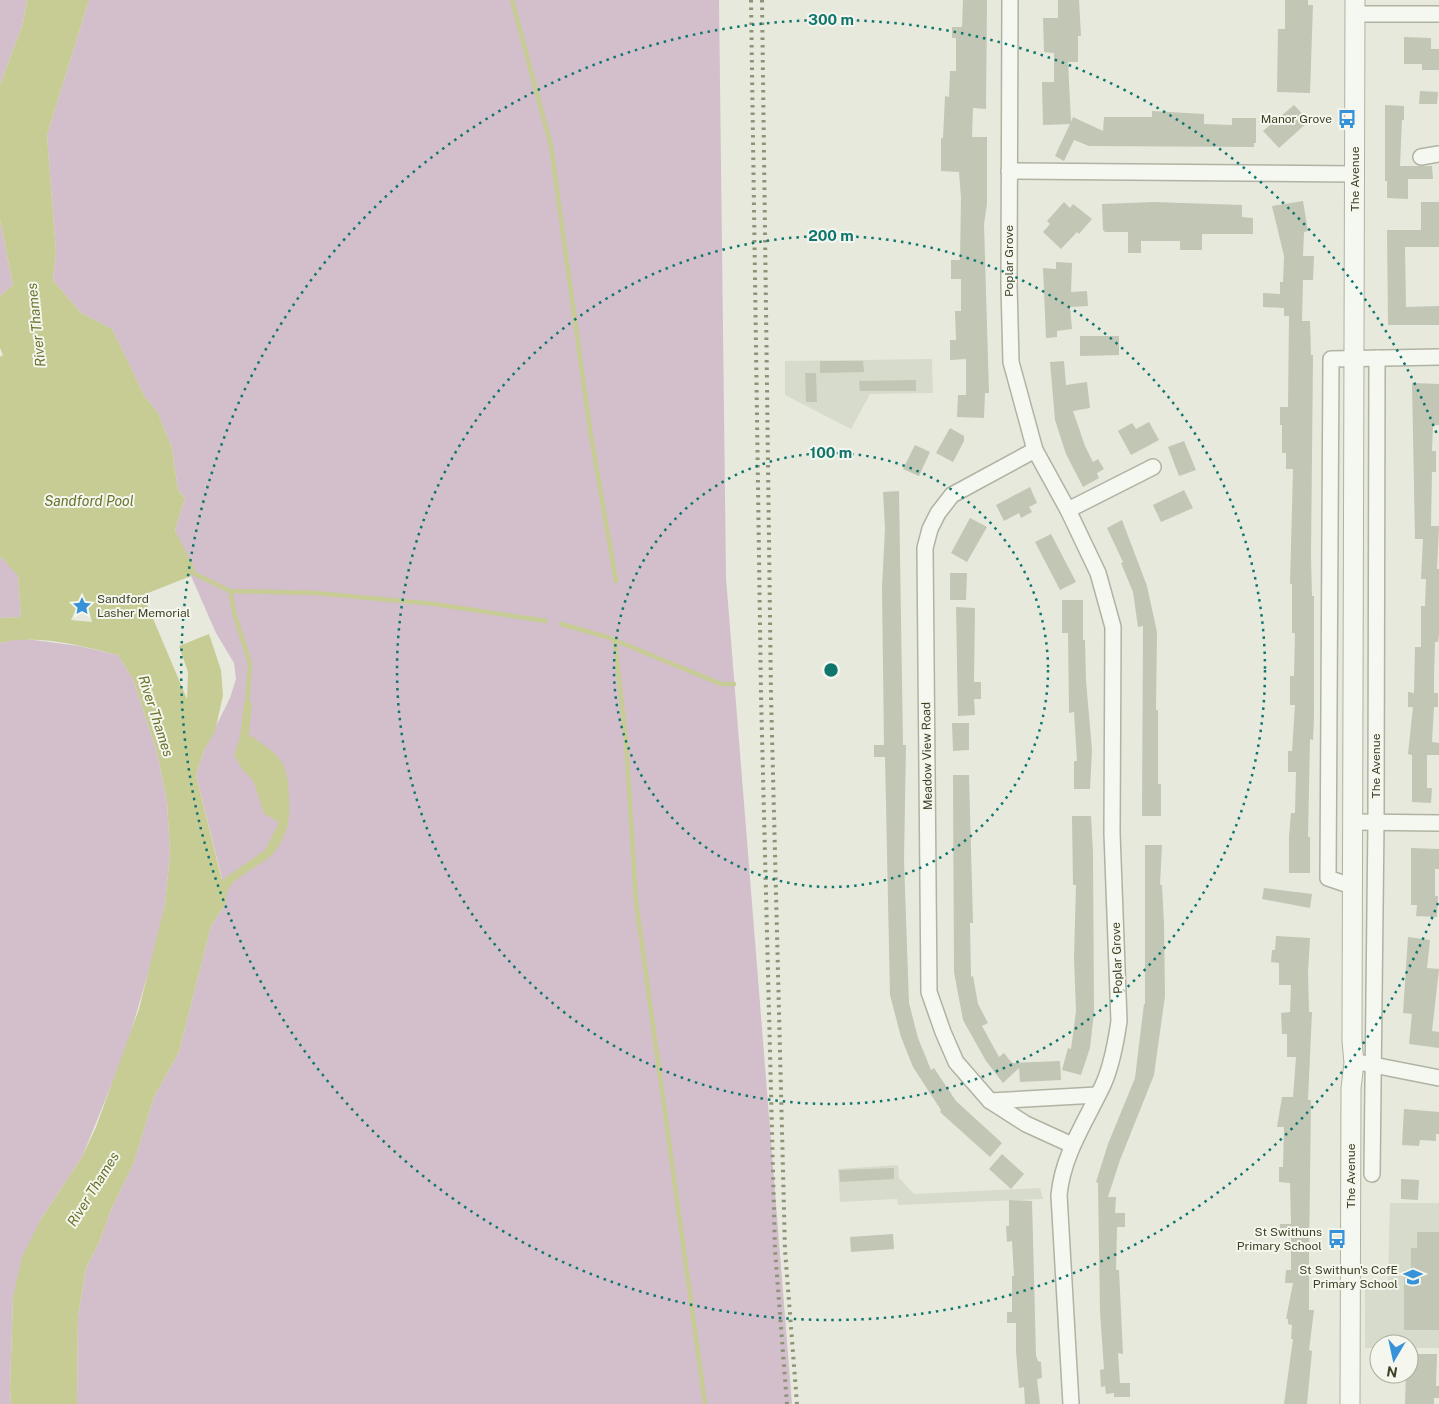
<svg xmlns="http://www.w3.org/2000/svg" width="1439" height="1404" viewBox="0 0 1439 1404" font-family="'Public Sans',sans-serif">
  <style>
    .built { fill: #d7dbcb }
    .green { fill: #d3becc }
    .water { fill: #c7cc95; fill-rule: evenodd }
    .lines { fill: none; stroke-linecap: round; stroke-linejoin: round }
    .stream { stroke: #c7cc95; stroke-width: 4.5 }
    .building { fill: #c2c6b4 }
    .minor-casing { stroke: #b0b3a2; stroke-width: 18 }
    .tertiary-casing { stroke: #b0b3a2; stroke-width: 21 }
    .minor { stroke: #f5f7f1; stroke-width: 15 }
    .tertiary { stroke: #f5f7f1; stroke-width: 19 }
    .rail { stroke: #8d9476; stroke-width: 4; stroke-dasharray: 2.5 5; stroke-linecap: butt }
    .ring { fill: none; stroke: #0f766e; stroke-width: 2.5; stroke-dasharray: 2.5 5 }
    .labels { text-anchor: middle; stroke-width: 4; stroke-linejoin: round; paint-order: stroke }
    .poi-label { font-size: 12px; fill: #3b4125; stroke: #f5f6ed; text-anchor: end }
    .street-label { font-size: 12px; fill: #3b4125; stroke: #f5f6ed }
    .water-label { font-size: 14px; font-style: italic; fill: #69732b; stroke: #f5f6ed }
    .centre { fill: #0f766e; stroke: #f5f6ed; stroke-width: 2.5 }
    .ring-label { font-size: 15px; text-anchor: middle; font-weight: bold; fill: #0f766e; stroke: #f5f6ed; stroke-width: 4; stroke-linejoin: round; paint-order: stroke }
  </style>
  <rect width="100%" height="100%" fill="#e7e9dd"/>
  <g class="built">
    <polygon points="932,359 933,393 870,394 851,429 785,395 785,361"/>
    <polygon points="898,1165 899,1178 914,1194 1040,1188 1043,1199 898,1205 897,1199 840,1202 838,1169"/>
    <polygon points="1390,1203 1439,1203 1439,1348 1409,1348 1409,1344 1379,1344 1379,1348 1365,1348 1365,1282 1388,1282"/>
  </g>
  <g class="green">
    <polygon points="0,0 27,0 23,23 0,85"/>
    <polygon points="89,0 719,0 726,578 792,1404 77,1404 78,1316 86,1268 99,1243 111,1210 134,1162 154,1097 179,1052 211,926 226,903 221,874 196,775 205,748 230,698 236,679 234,663 216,633 191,576 194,569 175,530 185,498 178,490 172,448 158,413 145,397 112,329 81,313 53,280 56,252 47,135"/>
    <polygon points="0,220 13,285 0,296"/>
    <polygon points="0,556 18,575 21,617 0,618"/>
    <polygon points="19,638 79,646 118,655 133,679 157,752 167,801 170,854 165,904 155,949 126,1049 82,1157 41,1219 13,1297 10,1389 11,1404 0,1404 0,643"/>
  </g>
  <path class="water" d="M27,0H89L47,135L56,252L53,280L81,313L112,329L145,397L158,413L172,448L178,490L185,498L175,530L195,569L191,576L143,595L187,699L188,672L179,646L209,634L221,670L223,695L215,732L205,748L196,775L222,880L265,850L279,822L264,814L253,780L242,769L234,755L240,737L244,703L248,700L252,703L249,735C277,753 288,760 289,795C290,817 290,830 276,850C264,868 222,877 226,903L211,926L179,1052L154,1097L134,1162L111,1210L99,1243L86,1268L78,1316L77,1404H11L10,1389L13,1297L22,1257L41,1219L82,1157L96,1127L139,1009L165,904L170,854L167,801L157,752L133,679L118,655C82,646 36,633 0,643V618L21,617L18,576L0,556V357L3,355L0,348V296L13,285L0,220V85L23,23ZM80,601L87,604L92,622L71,620Z"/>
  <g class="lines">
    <g class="stream">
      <polyline points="512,0 551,146 590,430 616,581"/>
      <polyline points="189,571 230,591 316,593 434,604 546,621"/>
      <polyline points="230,591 235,616 250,663 247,705"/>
      <polyline points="561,624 607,637 721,684 734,684"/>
      <polyline points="615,642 626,740 636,901 705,1404"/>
    </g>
  </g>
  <g class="building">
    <polygon points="963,0 987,0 986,109 973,108 972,137 987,137 987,204 984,224 989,393 985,393 984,418 957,417 958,395 966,395 966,359 950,360 950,340 956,340 955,311 961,311 961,279 951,279 951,260 960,260 961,198 959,172 941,171 941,138 943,138 945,96 949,97 950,71 956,71 956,38 952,38 952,27 962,27"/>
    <polygon points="1058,0 1079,0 1081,36 1078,36 1078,62 1068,62 1071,122 1073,117 1103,131 1104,117 1152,117 1152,111 1204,114 1204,124 1232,125 1232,118 1256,118 1256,143 1254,143 1254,147 1089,146 1074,140 1064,161 1055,156 1070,124 1043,125 1042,82 1054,82 1054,53 1044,52 1043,18 1058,18"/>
    <polygon points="1285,0 1308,0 1308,5 1313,5 1310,93 1277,92 1278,29 1285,29"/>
    <polygon points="1404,37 1431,38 1431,49 1439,49 1439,70 1422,70 1422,64 1404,64"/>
    <polygon points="1420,91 1438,92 1437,104 1419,104"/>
    <polygon points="1294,105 1309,121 1279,148 1263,131"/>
    <polygon points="1385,105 1404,106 1404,120 1402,120 1400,166 1432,166 1433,179 1408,179 1408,199 1387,198 1387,181 1385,181"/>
    <polygon points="1303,201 1308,231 1304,232 1303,256 1314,256 1313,280 1303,280 1302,321 1310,321 1311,355 1313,355 1311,557 1312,596 1314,596 1314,717 1313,740 1310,739 1308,837 1310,837 1310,873 1289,873 1289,837 1291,813 1295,813 1296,772 1288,772 1288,751 1292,751 1295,705 1290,705 1290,676 1294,676 1295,633 1292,633 1292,584 1290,584 1293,469 1286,469 1286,453 1282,453 1282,425 1280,425 1280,407 1288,407 1289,316 1284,316 1284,308 1263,307 1263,293 1280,294 1280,282 1283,282 1284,256 1272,206"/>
    <polygon points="1064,202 1070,208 1073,204 1092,219 1079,234 1077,232 1061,249 1043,232 1050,224 1047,221"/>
    <polygon points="1154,202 1242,205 1242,217 1253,218 1253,234 1202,234 1202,250 1180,250 1180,241 1141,241 1141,253 1128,253 1128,232 1105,232 1103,230 1102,204"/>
    <polygon points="1421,202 1439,202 1439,247 1405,247 1406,307 1439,306 1439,325 1388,325 1387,230 1421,230"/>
    <polygon points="1056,262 1072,263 1071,292 1087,291 1088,306 1070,307 1072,329 1057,331 1057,337 1046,338 1043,268 1056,269"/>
    <polygon points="1080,336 1119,336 1119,355 1080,356"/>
    <polygon points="820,361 863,361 864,372 820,373"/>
    <polygon points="1064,361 1066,385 1087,382 1090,408 1073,411 1085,446 1093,462 1098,459 1104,469 1097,473 1099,478 1083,487 1066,454 1055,420 1050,362"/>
    <polygon points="805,373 816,373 817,402 806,402"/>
    <polygon points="916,380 916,391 860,391 859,381"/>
    <polygon points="1412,383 1439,384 1439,425 1433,425 1432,451 1436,451 1436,472 1432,472 1431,526 1439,526 1437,569 1439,569 1439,634 1438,642 1435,642 1434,676 1434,693 1438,693 1438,707 1434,707 1432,742 1439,743 1439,755 1427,755 1427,788 1432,788 1431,803 1412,802 1412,755 1408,754 1413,707 1408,707 1408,692 1414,693 1415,647 1421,647 1421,606 1425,606 1426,579 1421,579 1423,539 1415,539"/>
    <polygon points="1149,422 1159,440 1131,455 1118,431 1132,423 1136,429"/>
    <polygon points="950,428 964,436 964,441 953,462 936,453"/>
    <polygon points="1184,441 1196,470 1179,476 1168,447"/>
    <polygon points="915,445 930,452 919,476 903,469"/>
    <polygon points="1030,487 1037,503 1029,507 1032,512 1021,518 1019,513 1004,521 996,505"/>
    <polygon points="1184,490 1193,508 1161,522 1153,505"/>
    <polygon points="899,491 903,745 906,745 904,860 909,1003 918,1038 931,1070 934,1068 956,1101 1002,1143 990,1157 940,1112 941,1110 913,1067 901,1037 890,995 885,757 874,757 874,745 884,745 882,588 885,528 883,492"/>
    <polygon points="970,518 987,527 967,562 951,553"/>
    <polygon points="1122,520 1147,586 1157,632 1156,710 1158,710 1158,784 1161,784 1161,816 1142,816 1143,626 1138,627 1133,592 1121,563 1123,562 1107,528"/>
    <polygon points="1051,534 1076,582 1060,590 1035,542"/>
    <polygon points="950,573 967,573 966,600 950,600"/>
    <polygon points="1062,600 1083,600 1083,640 1085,640 1086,681 1092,750 1090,789 1074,789 1074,761 1077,761 1074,712 1069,713 1068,633 1062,633"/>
    <polygon points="956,607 975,608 974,682 981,682 981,699 974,699 975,715 958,716"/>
    <polygon points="952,723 969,723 969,750 953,751"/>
    <polygon points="953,775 969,775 973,923 970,923 971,977 973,976 978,1004 988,1023 982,1026 999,1057 1004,1053 1012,1063 1060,1061 1061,1080 1020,1082 1019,1068 1003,1083 986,1061 963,1020 954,972"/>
    <polygon points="1072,816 1091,816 1093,852 1094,1012 1090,1048 1081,1075 1062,1070 1068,1048 1071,1049 1076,1011 1074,958 1076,885 1073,885"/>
    <polygon points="1145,845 1162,845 1160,885 1162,885 1164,924 1165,996 1154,1075 1120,1160 1108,1197 1116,1197 1115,1213 1125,1213 1125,1227 1117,1227 1116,1270 1119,1270 1123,1354 1118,1353 1120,1383 1130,1383 1130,1397 1114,1397 1114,1393 1106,1394 1105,1386 1101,1387 1100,1370 1104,1369 1100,1312 1098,1183 1096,1182 1108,1144 1135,1078 1144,1004 1145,1004"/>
    <polygon points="1411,848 1439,849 1439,869 1435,869 1435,896 1438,896 1437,917 1416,916 1417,905 1411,905"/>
    <polygon points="1264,888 1312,894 1310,908 1262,899"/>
    <polygon points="1276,936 1310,938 1308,973 1309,1012 1312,1012 1308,1100 1311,1100 1309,1258 1309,1310 1314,1310 1309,1350 1312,1351 1307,1404 1284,1404 1293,1339 1291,1339 1292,1325 1288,1324 1288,1319 1286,1319 1293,1283 1285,1283 1286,1270 1291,1270 1291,1236 1280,1236 1280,1224 1291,1224 1290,1183 1279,1182 1279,1167 1283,1167 1284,1127 1277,1127 1282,1097 1293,1097 1296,1057 1287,1057 1287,1034 1282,1034 1281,1013 1290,1012 1291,985 1279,985 1279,963 1271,962 1272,950 1275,950"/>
    <polygon points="1408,937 1430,940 1427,968 1439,969 1432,1031 1439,1032 1439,1048 1409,1044 1412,1014 1403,1013"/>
    <polygon points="1404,1109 1439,1112 1439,1134 1436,1134 1436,1141 1420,1140 1419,1146 1402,1145"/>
    <polygon points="1002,1154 1024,1174 1011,1189 989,1169"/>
    <polygon points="894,1168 894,1179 840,1182 839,1170"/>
    <polygon points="1401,1179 1419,1180 1418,1200 1401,1199"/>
    <polygon points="1009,1200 1032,1201 1036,1355 1038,1361 1041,1362 1042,1378 1037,1379 1040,1404 1025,1404 1024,1387 1019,1388 1016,1351 1016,1323 1007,1323 1007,1312 1012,1312 1012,1276 1014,1276 1012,1241 1007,1242 1006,1226 1009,1226"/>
    <polygon points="1417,1232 1439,1232 1439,1330 1404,1330 1404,1270 1411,1270 1411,1248 1417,1248"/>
    <polygon points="893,1234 894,1249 851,1252 850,1237"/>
    <polygon points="1409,1354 1437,1354 1436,1386 1439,1386 1439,1398 1434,1398 1434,1404 1405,1404 1406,1374 1409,1374"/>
  </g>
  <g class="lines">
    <g class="minor-casing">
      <g id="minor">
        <path d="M1010,0L1009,285L1011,362L1035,450L1068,510L1098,573L1113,627L1112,833L1119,1021C1116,1042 1112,1065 1103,1085C1086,1121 1063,1154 1059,1195L1071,1404"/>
        <polyline points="1355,14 1439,14"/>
        <polyline points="1421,157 1439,154"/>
        <polyline points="1009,171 1354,174"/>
        <polyline points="1035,450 952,495 938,513 930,529 925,548 929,992 943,1032 956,1062 990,1101 1026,1124 1072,1145"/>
        <polyline points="1068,510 1153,467"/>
        <polyline points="1354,822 1439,823"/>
        <polyline points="1354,887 1328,878 1331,359 1439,357"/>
        <polyline points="1363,1063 1439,1078"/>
        <polyline points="990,1101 1097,1095"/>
        <polyline points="1372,1174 1376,822 1377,358"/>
      </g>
    </g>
    <g class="tertiary-casing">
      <polyline id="tertiary" points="1350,1404 1351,1088 1354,1063 1352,1041 1355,0"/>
    </g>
    <use href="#minor" class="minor"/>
    <use href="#tertiary" class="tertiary"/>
    <g class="rail">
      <polyline points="751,0 761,695 775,1250 787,1404"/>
      <polyline points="762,0 771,695 785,1250 797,1404"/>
    </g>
  </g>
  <g class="ring">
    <circle cx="831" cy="670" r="217"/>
    <circle cx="831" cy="670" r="434"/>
    <path d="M1438 903A650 650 0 1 1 1438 437"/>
  </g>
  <defs>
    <g id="bus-bare" transform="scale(1.5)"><path d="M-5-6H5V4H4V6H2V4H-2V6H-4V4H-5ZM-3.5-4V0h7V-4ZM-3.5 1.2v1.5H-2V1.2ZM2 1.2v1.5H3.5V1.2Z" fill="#3693da" stroke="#f5f6ed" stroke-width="2.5" paint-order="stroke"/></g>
    <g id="sight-bare" transform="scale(1.5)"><path d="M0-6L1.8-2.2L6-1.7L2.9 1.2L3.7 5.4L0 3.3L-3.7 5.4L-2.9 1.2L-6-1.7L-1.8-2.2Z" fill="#3693da" stroke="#f5f6ed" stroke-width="2.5" paint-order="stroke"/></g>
    <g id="school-bare" transform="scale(1.5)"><path d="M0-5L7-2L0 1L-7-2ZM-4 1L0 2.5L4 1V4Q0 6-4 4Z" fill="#3693da" stroke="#f5f6ed" stroke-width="2.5" paint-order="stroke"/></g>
  </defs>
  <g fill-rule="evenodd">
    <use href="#bus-bare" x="1347" y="119"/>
    <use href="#sight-bare" x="82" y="606"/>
    <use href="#bus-bare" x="1337" y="1239"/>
    <use href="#school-bare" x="1413" y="1277"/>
  </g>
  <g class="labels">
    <g class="poi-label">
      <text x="1332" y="123">Manor Grove</text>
      <text x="97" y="603" text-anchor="start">Sandford<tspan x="97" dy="14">Lasher Memorial</tspan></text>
      <text x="1322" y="1236">St Swithuns<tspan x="1322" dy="14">Primary School</tspan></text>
      <text x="1398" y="1274">St Swithun's CofE<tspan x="1398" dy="14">Primary School</tspan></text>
    </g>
    <g class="street-label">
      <text transform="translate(1355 179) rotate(-90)" y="4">The Avenue</text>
      <text transform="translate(1009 261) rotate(-90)" y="4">Poplar Grove</text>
      <text transform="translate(927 756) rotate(-91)" y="4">Meadow View Road</text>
      <text transform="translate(1376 766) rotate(-90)" y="4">The Avenue</text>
      <text transform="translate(1117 958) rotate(-92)" y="4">Poplar Grove</text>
      <text transform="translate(1351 1176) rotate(-90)" y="4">The Avenue</text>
    </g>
    <g class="water-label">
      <text transform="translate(36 325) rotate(-96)" y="5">River Thames</text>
      <text x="89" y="506">Sandford Pool</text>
      <text transform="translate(156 716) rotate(72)" y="5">River Thames</text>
      <text transform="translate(93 1189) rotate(-58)" y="5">River Thames</text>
    </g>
  </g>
  <circle cx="831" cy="670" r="8" class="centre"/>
  <g class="ring-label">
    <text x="831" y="25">300 m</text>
    <text x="831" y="241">200 m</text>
    <text x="831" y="458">100 m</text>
  </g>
  <g transform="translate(1394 1359) rotate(189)"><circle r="24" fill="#f5f6ed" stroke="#abae9d"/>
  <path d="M0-4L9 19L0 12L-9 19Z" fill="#3693da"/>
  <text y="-8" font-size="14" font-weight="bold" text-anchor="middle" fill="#3b4125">N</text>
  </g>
</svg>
